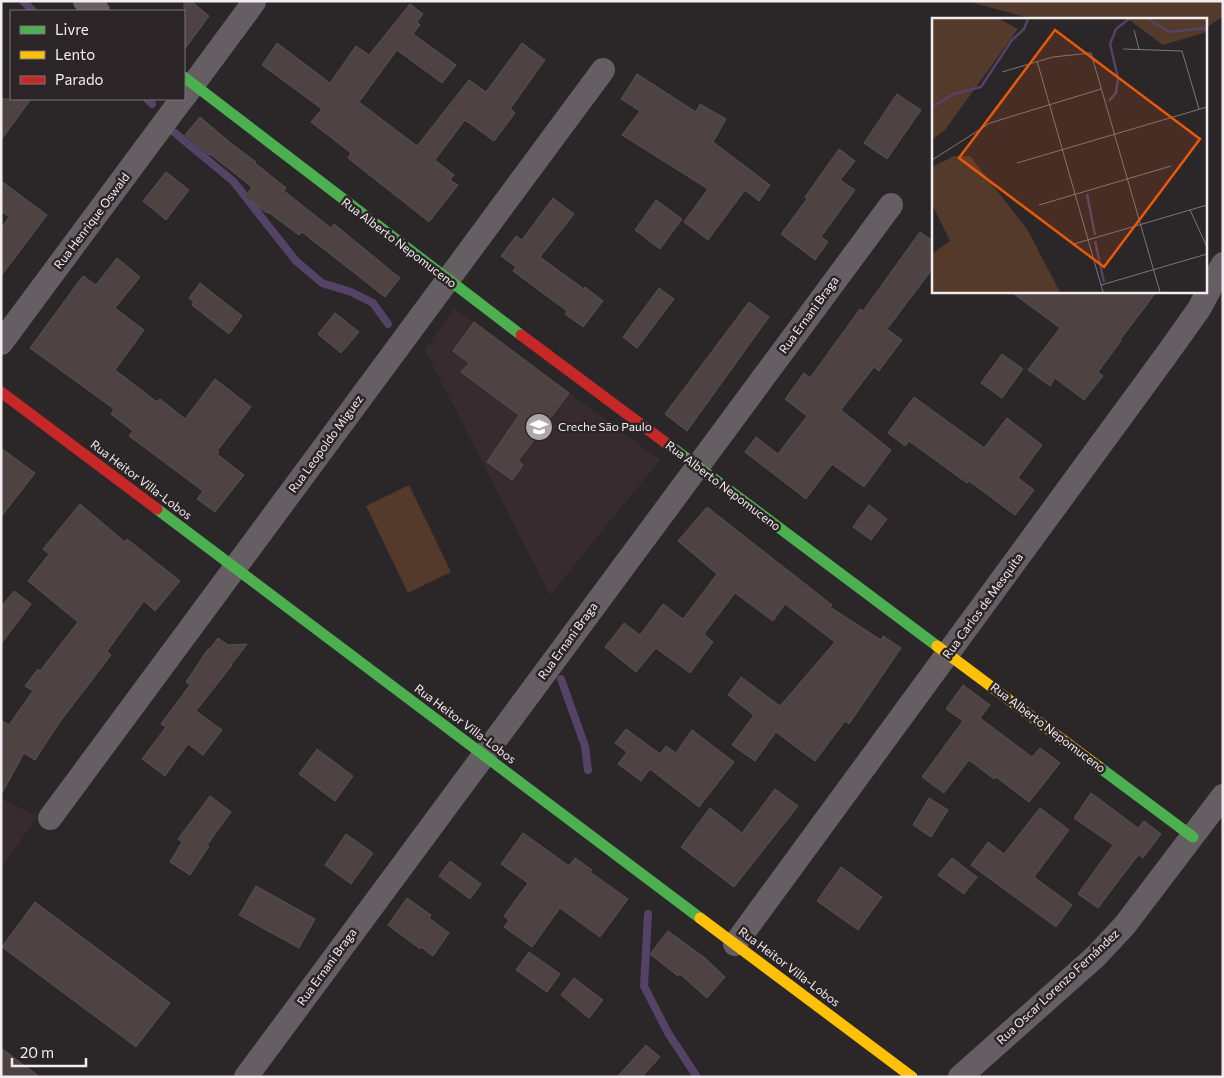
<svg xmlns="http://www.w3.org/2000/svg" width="1224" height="1078" viewBox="0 0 1224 1078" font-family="Commissioner,sans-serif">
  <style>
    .built { fill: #382b2f }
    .green { fill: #543a2a }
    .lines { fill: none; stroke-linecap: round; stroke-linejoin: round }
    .stream { stroke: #544267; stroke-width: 8 }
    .building { fill: #4e4242; stroke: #565253 }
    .street { stroke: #655f64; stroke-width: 24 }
    .fast { stroke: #4caf50; stroke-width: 11 }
    .slow { stroke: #ffc107; stroke-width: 11 }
    .jam { stroke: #c62828; stroke-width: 11 }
    .labels { text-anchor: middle; stroke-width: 5; stroke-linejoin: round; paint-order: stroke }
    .street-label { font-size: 12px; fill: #f3edef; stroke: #2c2527 }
    .poi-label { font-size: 12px; fill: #f3edef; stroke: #2c2527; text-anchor: start }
    .inset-river { fill: none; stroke: #544267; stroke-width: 2.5 }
    .inset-road { fill: none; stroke: #7b7678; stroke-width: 1 }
    .view { fill: #e8590c; fill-opacity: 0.15; stroke: #e8590c; stroke-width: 2.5 }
    .inset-edge { fill: none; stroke: #f3edef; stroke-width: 2.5 }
  </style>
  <rect width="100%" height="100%" fill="#2b2628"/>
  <g class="built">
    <polygon points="454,308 660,460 550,595 425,350"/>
    <polygon points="1,798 38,817 1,867"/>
  </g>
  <g class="green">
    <polygon points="967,1 1223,1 1223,16 1205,29 1205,19 1032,19"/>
    <polygon points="409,485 451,572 408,593 366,506"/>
  </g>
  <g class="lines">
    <g class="stream">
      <polyline points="23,1 33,11"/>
      <polyline points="147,99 152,104"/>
      <polyline points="175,133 233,181 296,261 322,283 351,292 373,303 388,324"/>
      <polyline points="561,679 585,746 588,770"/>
      <polyline points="648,914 644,986 668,1033 697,1077"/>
    </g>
  </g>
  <g class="building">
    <polygon points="184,1 191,1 209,16 184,50"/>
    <polygon points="410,4 423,14 417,22 420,25 413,34 456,65 442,83 397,50 359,102 417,146 469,80 486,92 522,43 545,60 510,109 515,113 494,141 465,120 435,160 454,175 450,180 458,185 429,222 348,158 351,153 311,122 322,109 262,65 277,43 330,83 356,46 369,55"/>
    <polygon points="637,74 696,112 700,104 726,119 713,142 770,185 759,201 745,190 708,240 684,222 708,189 622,135 640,111 621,99"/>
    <polygon points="897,94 921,110 887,159 864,143"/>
    <polygon points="1,99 31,99 1,140"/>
    <polygon points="200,117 232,144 256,162 255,163 286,188 284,191 331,228 334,224 400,278 385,297 302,232 299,235 268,212 267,213 245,197 252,187 210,154 209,155 185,135"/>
    <polygon points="839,149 855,161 840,180 855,190 821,237 828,242 815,260 781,234 807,199 805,197"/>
    <polygon points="166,172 189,190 166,220 143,201"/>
    <polygon points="1,181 47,215 1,276 1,228 9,217 1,211"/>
    <polygon points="553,198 574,214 540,257 584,289 585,287 603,301 583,327 565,314 567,311 513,271 516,267 501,256 516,236 522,240"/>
    <polygon points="656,200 682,219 660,249 635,230"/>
    <polygon points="920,232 933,241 933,268 887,329 902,340 879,371 874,367 841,410 891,450 864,487 832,464 806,499 745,452 756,437 778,454 807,416 785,399 804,373 810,378 860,309 863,311"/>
    <polygon points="117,258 140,277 115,308 144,330 115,370 157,402 160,399 185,419 215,379 251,407 217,451 219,452 217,454 244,475 215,512 197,499 203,491 129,436 133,431 111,414 114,409 30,348 83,276 96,285"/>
    <polygon points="200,283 242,316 229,334 192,305 194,302 189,298"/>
    <polygon points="659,288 674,299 637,348 623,337"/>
    <polygon points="1010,291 1157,291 1120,340 1121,341 1098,372 1103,376 1084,400 1055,378 1050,386 1028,370 1060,328"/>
    <polygon points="749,302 769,317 687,431 665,414"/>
    <polygon points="335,313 359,332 341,353 318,334"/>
    <polygon points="474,322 569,393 518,461 523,465 512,480 487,462 519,415 461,372 469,363 453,351"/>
    <polygon points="1002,354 1023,369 1002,398 981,383"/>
    <polygon points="914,397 984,448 1007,418 1042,445 1018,478 1034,490 1015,515 969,481 967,483 909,441 905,446 888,433"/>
    <polygon points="1,448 35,473 1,517"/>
    <polygon points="80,504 125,542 127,539 180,581 155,611 144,601 107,651 111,655 59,723 35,760 24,753 1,795 1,720 9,725 33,691 25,686 38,669 40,671 78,622 28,581 49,554 43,549"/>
    <polygon points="869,505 887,519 871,540 853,527"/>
    <polygon points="707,507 832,605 830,607 881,640 883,636 901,648 849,724 845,721 815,761 776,732 755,761 732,745 754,715 728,695 741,677 780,706 835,642 785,604 773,621 735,593 704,634 713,642 690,673 656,648 636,672 605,647 624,623 640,635 663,604 683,619 717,574 678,541"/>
    <polygon points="14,591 31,604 1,644 1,607"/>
    <polygon points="218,638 228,645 247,644 231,665 232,665 196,711 222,730 203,755 188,744 165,776 142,759 166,727 161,724 190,685 186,682 208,649 210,649"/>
    <polygon points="963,685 990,705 980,718 1032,757 1040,748 1060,763 1029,802 996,777 994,779 969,760 944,793 922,777 963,721 946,709"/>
    <polygon points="626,729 660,754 666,746 676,753 692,730 734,762 699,807 650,769 641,781 618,764 627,752 615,743"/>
    <polygon points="317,749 353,776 335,801 299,774"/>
    <polygon points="775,789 798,806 734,887 681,847 710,808 742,833"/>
    <polygon points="1091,793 1138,828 1144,821 1161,834 1143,858 1139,855 1135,859 1098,908 1078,894 1113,845 1074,818"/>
    <polygon points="210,796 231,812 207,845 209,846 190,875 170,862 182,842 178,839"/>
    <polygon points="929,798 948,810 931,837 913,825"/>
    <polygon points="1040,808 1069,830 1034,877 1072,905 1056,927 971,865 988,842 1004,854"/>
    <polygon points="523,833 569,866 575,858 592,870 590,872 628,899 600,937 560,908 532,947 504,927 509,920 504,916 528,883 501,864"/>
    <polygon points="346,834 373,853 351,884 325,865"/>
    <polygon points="952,858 977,877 964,894 938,875"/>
    <polygon points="450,861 481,884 470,899 439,876"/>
    <polygon points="841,867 882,897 858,930 817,901"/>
    <polygon points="256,886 315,919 299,948 239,915"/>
    <polygon points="407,898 431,915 429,918 449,933 433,956 421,947 420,949 388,925"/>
    <polygon points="35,902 170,1003 136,1047 2,947"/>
    <polygon points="668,931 705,958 725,977 707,998 680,974 678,976 650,954"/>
    <polygon points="529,952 560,974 547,992 516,970"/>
    <polygon points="574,978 603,1000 589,1018 561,995"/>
    <polygon points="646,1045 660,1057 642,1077 617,1077"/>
    <polygon points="1,1048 40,1077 1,1077"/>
  </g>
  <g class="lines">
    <g class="street">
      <polyline points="85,1 98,11"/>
      <polyline points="184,97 254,2"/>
      <polyline points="1,343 182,99"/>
      <polyline points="50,818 603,70"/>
      <polyline points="735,944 1167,354 1199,309 1223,264"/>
      <polyline points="246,1077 891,205"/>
      <polyline points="960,1077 1095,957 1125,925 1223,796"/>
    </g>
    <g class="fast">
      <polyline points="184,77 521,335"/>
      <polyline points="666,443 937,646"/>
      <polyline points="157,509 700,918"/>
      <polyline points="1099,767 1193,837"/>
    </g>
    <g class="slow">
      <polyline points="937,646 1099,767"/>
      <polyline points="700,918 912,1077"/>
    </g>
    <g class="jam">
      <polyline points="521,335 666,443"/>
      <polyline points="1,392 157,509"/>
    </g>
  </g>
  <defs>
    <g id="school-disc" transform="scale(1.4375)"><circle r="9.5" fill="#ada7a9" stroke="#2c2527"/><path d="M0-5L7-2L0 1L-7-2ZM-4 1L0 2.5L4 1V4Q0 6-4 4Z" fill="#fff"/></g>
  </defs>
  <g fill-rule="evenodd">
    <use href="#school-disc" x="539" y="427"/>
  </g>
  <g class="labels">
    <g class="street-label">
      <text transform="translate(92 221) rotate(-53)" y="4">Rua Henrique Oswald</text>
      <text transform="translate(399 243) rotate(37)" y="4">Rua Alberto Nepomuceno</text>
      <text transform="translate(809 315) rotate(-54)" y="4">Rua Ernani Braga</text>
      <text transform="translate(326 444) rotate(-54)" y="4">Rua Leopoldo Miguez</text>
      <text transform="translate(141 480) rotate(37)" y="4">Rua Heitor Villa-Lobos</text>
      <text transform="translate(723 486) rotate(37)" y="4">Rua Alberto Nepomuceno</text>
      <text transform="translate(983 606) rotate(-54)" y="4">Rua Carlos de Mesquita</text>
      <text transform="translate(568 641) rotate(-54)" y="4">Rua Ernani Braga</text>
      <text transform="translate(465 724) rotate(37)" y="4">Rua Heitor Villa-Lobos</text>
      <text transform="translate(1048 728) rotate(37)" y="4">Rua Alberto Nepomuceno</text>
      <text transform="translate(327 967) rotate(-54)" y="4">Rua Ernani Braga</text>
      <text transform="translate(789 967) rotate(37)" y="4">Rua Heitor Villa-Lobos</text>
      <text transform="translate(1058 987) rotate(-43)" y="4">Rua Oscar Lorenzo Fernández</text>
    </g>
    <g class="poi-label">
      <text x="558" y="431">Creche São Paulo</text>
    </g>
  </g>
  <g transform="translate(932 18)">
    <rect width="275" height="275" fill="#2b2628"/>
    <path d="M0,1H68L86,11L13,112L0,122ZM196,1H275V14L231,27ZM22,138H38L95,211L128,274H0V236L18,223L0,186V149Z" fill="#543a2a"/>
    <path class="inset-river" d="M216,1L237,14L275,10M177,83L184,75L186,60L178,26L184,11L197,1M0,89L22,76L49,69L80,22L92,11L96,1M155,176L163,217M163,223L172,264"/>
    <path class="inset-road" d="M202,12L207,31M191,31L250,33L267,91M105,43L171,274M70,54L121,39L159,35L228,274M0,142L58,105L169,71M85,145L275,89M107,187L239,148M258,192L275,229M142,226L275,187M169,267L275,236"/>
    <path class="view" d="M123,12L268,121L172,249L27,140Z"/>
    <rect width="275" height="275" class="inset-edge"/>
  </g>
  <rect width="1224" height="1078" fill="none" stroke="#f3edef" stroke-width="5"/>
  <rect x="10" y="10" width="175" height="90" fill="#2c2527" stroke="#7c7577"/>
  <rect x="20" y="26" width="25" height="8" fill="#4caf50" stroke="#7c7577"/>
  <text x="55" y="35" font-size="15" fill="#f3edef">Livre</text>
  <rect x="20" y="51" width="25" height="8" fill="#ffc107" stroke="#7c7577"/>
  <text x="55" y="60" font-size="15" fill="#f3edef">Lento</text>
  <rect x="20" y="76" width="25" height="8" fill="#c62828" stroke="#7c7577"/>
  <text x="55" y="85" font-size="15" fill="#f3edef">Parado</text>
  <path d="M12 1058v8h74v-8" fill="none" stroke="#f3edef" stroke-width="2.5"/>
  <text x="20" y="1058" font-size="15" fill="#f3edef" stroke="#2c2527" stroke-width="4" paint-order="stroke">20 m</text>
</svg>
